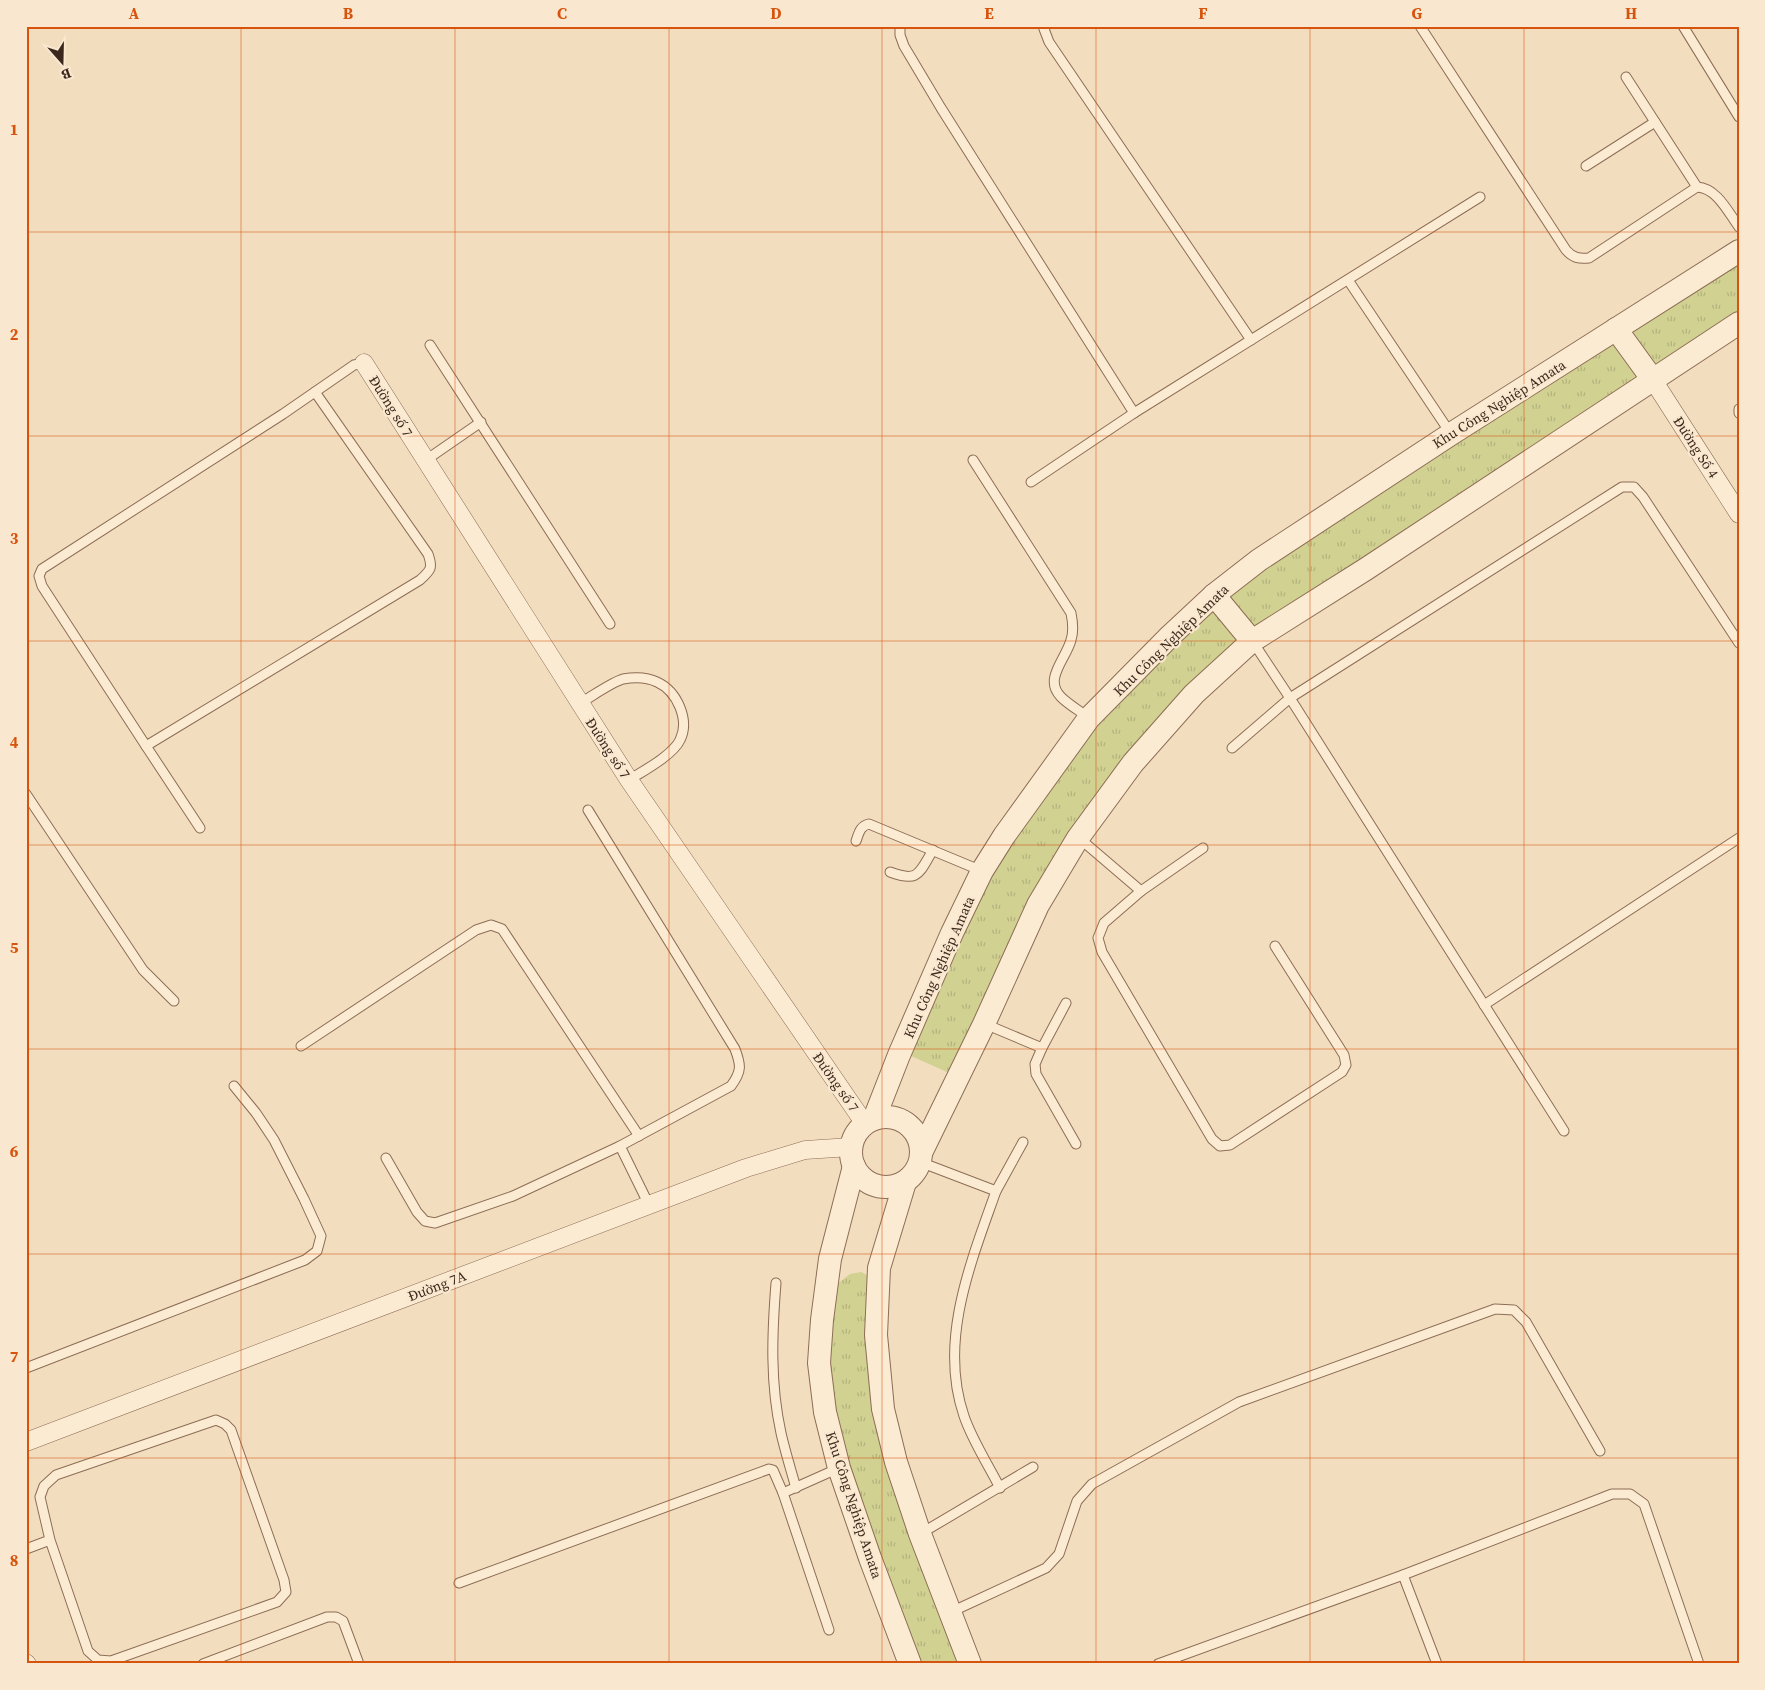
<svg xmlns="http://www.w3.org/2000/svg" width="1765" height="1690" viewBox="0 0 1765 1690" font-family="'Source Serif 4',serif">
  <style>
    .grass { fill: url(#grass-tufts) }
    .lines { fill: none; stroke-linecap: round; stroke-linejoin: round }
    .service-casing { stroke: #8d6d55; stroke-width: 11 }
    .minor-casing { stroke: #8d6d55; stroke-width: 19 }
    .tertiary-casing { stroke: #8d6d55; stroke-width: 24 }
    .service { stroke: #fcebd3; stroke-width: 9 }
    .minor { stroke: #fcebd3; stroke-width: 18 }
    .tertiary { stroke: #fcebd3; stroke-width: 22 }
    .grid { fill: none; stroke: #d7540e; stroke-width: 1; stroke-opacity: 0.55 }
    .labels { text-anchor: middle; stroke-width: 4.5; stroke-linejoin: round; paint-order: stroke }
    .street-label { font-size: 14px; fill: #3b271b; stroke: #f9e8cf }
    .neatline { fill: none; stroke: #d7540e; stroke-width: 2 }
    .grid-label { font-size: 16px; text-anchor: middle; font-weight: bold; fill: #d7540e }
  </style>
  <defs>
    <pattern id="grass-tufts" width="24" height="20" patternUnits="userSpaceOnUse" patternTransform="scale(1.25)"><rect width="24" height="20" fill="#d1d192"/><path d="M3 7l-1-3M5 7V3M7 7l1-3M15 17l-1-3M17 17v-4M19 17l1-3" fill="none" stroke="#b4b37d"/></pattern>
  </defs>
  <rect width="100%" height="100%" fill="#f2ddbf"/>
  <g class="grass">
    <polygon points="1739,262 1739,312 1652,370 1627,334"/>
    <polygon points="1617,340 1643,376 1251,631 1225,599 1265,568 1456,442"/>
    <polygon points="1216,606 1242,638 1124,759 949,1073 909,1055 960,938 991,875 1012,841 1097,724"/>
    <polygon points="861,1272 869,1276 866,1336 960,1664 920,1664 848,1465 835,1411 829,1363 836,1285 850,1274"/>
  </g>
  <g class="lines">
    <g class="service-casing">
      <g id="service">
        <polyline points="900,26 900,35 904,46 941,108 1134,413 1480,197"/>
        <polyline points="1046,26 1044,29 1049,42 1251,340"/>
        <path d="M1420,26L1566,250C1573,258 1579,259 1589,258L1697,187C1717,188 1728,212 1739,227"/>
        <polyline points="1683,26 1739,117"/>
        <polyline points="1626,77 1697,187"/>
        <polyline points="1586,166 1655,122"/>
        <polyline points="1348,280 1451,434"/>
        <polyline points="430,345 610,624"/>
        <polyline points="1739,409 1739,413"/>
        <polyline points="426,460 481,422"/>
        <path d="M973,460L1071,613C1073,623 1074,631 1071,640C1066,659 1043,679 1061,697C1069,705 1080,711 1089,718"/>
        <polyline points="1031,482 1134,413"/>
        <polyline points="1253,642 1290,698 1564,1131"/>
        <path d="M580,703C591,697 612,682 623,679C634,677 647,677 657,682C677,691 690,720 680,740C673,755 643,771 629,780"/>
        <polyline points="146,746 42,586 39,576 42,569 283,414 354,365 364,363"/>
        <polyline points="1232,748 1290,698 1622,487 1634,487 1643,497 1739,643"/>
        <polyline points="26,794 143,970 174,1001"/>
        <path d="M588,810L735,1049C741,1065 742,1071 731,1086L620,1146L649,1205"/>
        <path d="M200,828L146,746L420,580C431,570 433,568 428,554L315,392"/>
        <polyline points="1079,838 1141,891 1104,923 1098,938 1102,952 1212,1139 1220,1146 1230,1145 1342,1072 1346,1065 1344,1055 1275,946"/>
        <path d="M856,841C859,833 860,826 869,824L982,871"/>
        <path d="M890,872C919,883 919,873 933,850"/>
        <polyline points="1141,891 1203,848"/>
        <polyline points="1484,1005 1739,838"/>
        <polyline points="985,1024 1042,1048 1066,1003"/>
        <polyline points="301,1046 476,930 491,925 502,929 639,1136"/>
        <polyline points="1042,1048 1035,1064 1036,1074 1076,1144"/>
        <polyline points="386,1158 417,1212 425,1221 435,1223 513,1196 620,1146"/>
        <path d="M920,1162L996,1191C971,1262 938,1341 964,1416C972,1440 989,1466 1000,1488"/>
        <polyline points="996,1191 1023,1142"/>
        <path d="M776,1283C772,1334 770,1383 781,1433C785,1451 791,1470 796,1488"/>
        <polyline points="26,1368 305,1260 317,1251 321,1236 304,1199 274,1140 256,1113 234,1086"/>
        <polyline points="920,1534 1033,1467"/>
        <polyline points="26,1549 50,1540 88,1651 98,1660 111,1661 277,1602 286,1592 284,1580 231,1430 225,1424 216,1420 56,1475 44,1486 40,1497 50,1540"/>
        <polyline points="1403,1575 1437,1664"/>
        <polyline points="459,1583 769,1469 773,1470 783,1493"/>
        <polyline points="951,1612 1046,1568 1059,1554 1077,1501 1092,1484 1239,1402 1495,1309 1514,1310 1526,1322 1600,1451"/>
        <polyline points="829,1630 783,1493 839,1468"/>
        <polyline points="203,1664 327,1617 336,1617 343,1621 359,1664"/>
        <polyline points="1158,1664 1403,1575 1612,1494 1630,1494 1644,1504 1699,1664"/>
      </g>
    </g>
    <g class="minor-casing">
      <g id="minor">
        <polyline points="364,363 629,780 865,1124"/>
        <polyline points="1653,380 1739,514"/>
        <polyline points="26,1442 746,1168 805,1150 851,1147"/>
        <polyline points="26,1663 27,1664"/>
      </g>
    </g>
    <g class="tertiary-casing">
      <g id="tertiary">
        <polyline points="1616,329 1653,380"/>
        <polyline points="1214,595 1252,641"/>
        <circle cx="886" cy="1152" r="35"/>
        <polyline points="874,1119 899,1055 952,933 982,871 1004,836 1089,718 1170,636 1214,595 1259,560 1451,434 1739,251"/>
        <polyline points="922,1151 984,1024 1038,905 1078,838 1133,763 1194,694 1252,641 1366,569 1739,323"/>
        <polyline points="854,1166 830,1259 822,1320 819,1363 825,1412 839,1468 870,1558 910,1664"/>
        <polyline points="905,1182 879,1268 876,1335 883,1409 896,1462 920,1534 970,1664"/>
      </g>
    </g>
    <use href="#service" class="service"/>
    <use href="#minor" class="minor"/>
    <use href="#tertiary" class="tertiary"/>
  </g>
  <path class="grid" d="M241,26V1664M455,26V1664M669,26V1664M882,26V1664M1096,26V1664M1310,26V1664M1524,26V1664M26,232H1739M26,436H1739M26,641H1739M26,845H1739M26,1049H1739M26,1254H1739M26,1458H1739"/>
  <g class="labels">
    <g class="street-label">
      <text transform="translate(1499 404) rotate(-32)" y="5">Khu Công Nghiệp Amata</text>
      <text transform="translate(391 406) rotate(58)" y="5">Đường số 7</text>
      <text transform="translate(1696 447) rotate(57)" y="5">Đường Số 4</text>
      <text transform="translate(1171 640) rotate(-44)" y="5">Khu Công Nghiệp Amata</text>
      <text transform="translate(608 748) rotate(57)" y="5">Đường số 7</text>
      <text transform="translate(939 967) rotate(-66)" y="5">Khu Công Nghiệp Amata</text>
      <text transform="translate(836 1082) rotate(55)" y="5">Đường số 7</text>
      <text transform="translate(437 1286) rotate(-21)" y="5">Đường 7A</text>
      <text transform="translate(854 1505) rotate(72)" y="5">Khu Công Nghiệp Amata</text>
    </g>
  </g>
  <rect width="1765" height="1690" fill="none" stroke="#f9e8cf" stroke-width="55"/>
  <g transform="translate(62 62) rotate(160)" stroke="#f9e8cf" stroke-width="4" paint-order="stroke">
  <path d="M0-4L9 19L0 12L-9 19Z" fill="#3b271b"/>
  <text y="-8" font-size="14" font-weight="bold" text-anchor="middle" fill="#3b271b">B</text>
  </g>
  <rect x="28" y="28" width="1710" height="1634" class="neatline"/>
  <g class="grid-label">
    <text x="134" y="19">A</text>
    <text x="348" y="19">B</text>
    <text x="562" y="19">C</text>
    <text x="776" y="19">D</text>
    <text x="989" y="19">E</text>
    <text x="1203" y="19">F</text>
    <text x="1417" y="19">G</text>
    <text x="1631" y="19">H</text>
    <text x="14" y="135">1</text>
    <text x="14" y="340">2</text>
    <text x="14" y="544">3</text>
    <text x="14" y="748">4</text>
    <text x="14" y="953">5</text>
    <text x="14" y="1157">6</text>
    <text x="14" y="1362">7</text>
    <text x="14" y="1566">8</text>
  </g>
</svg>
